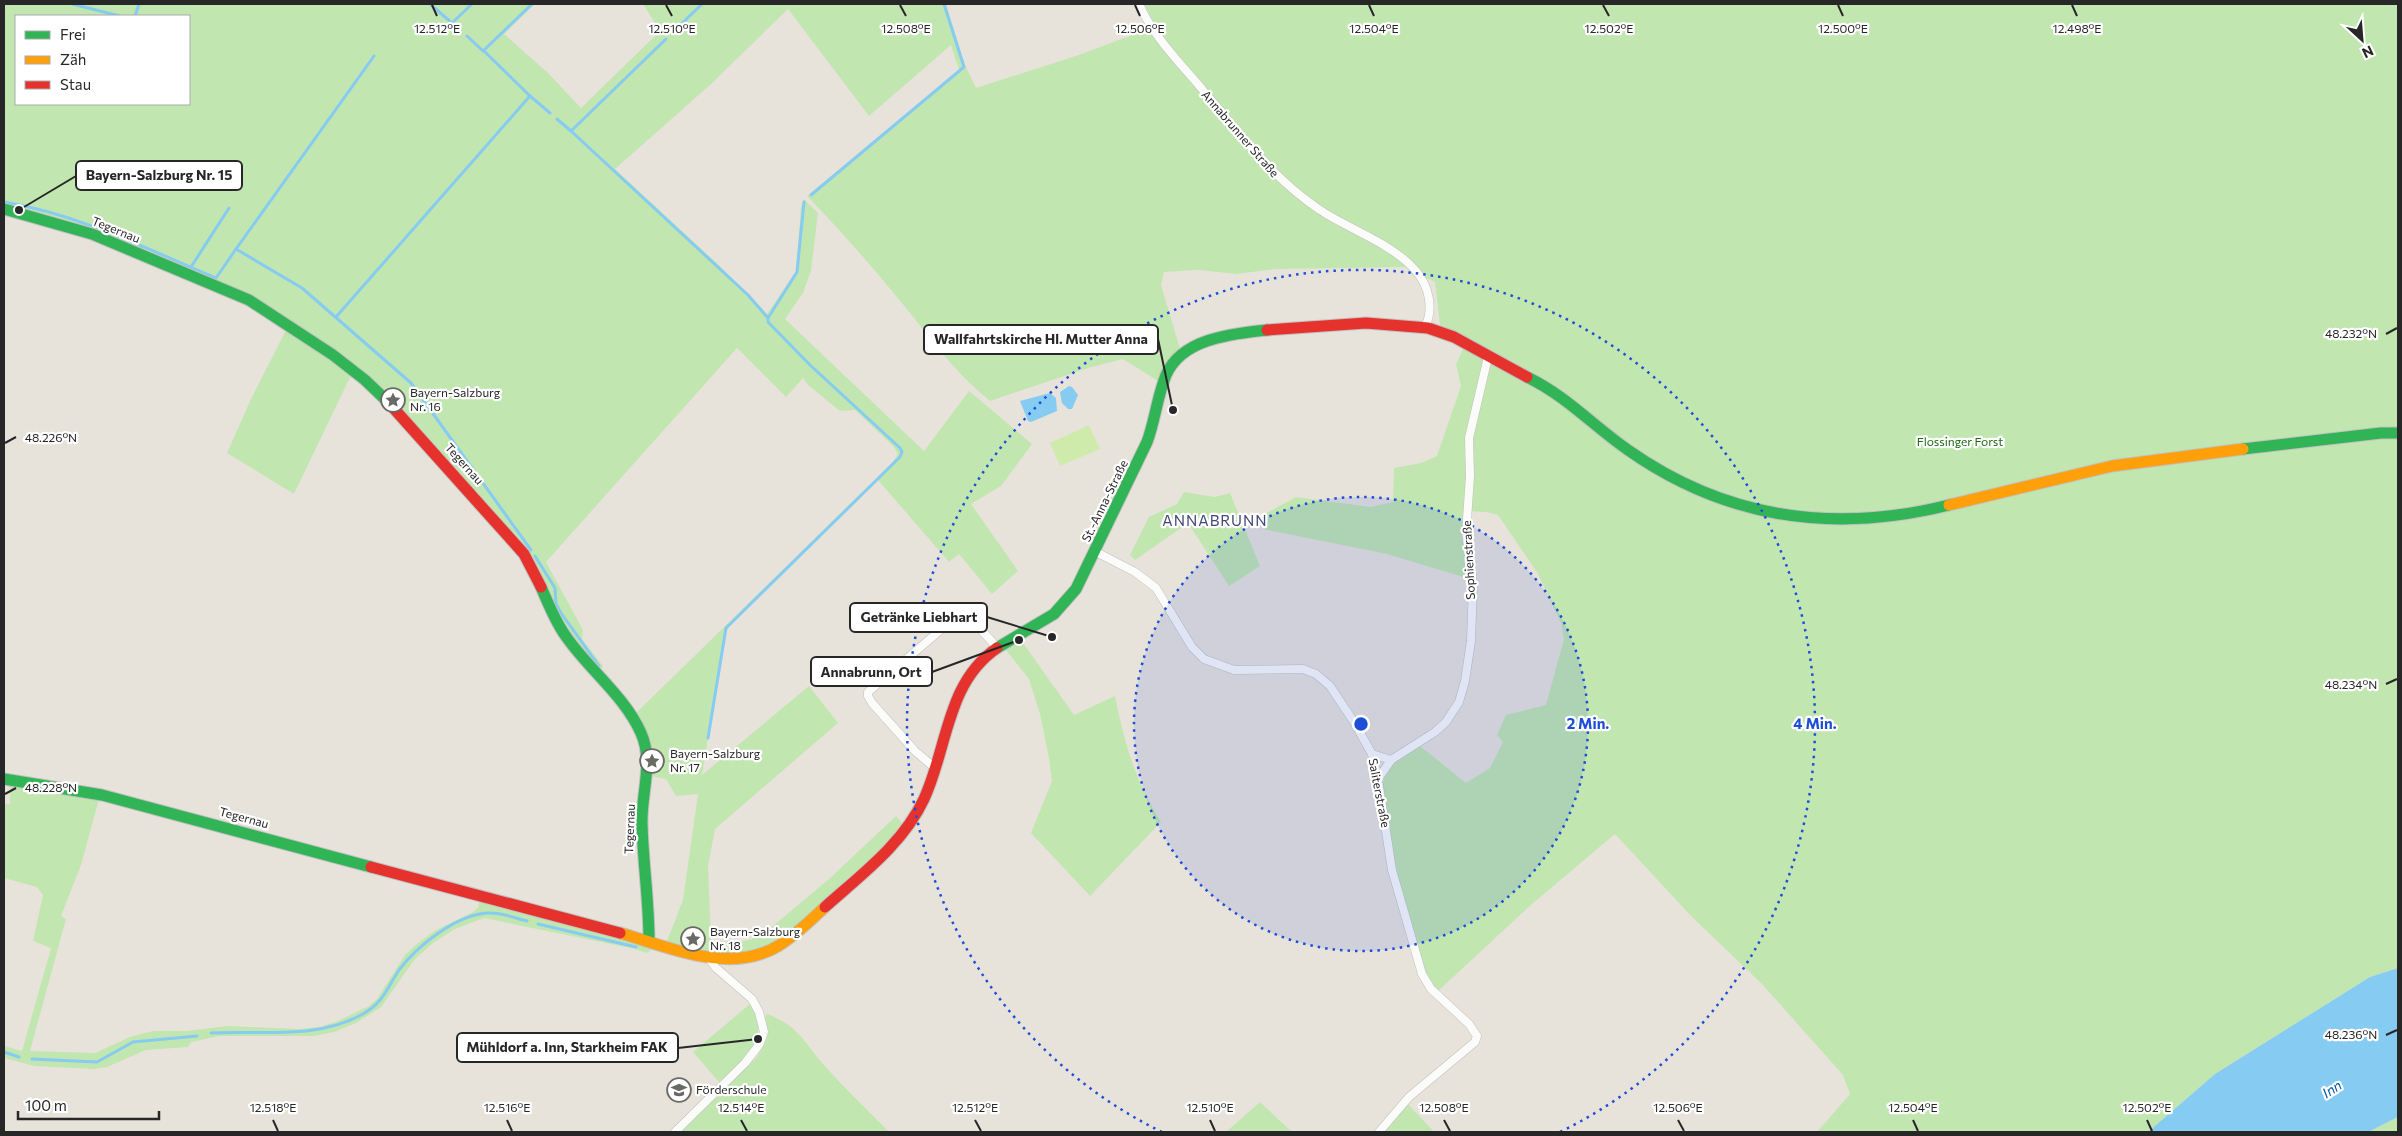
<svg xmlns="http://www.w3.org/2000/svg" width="2402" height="1136" viewBox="0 0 2402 1136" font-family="Commissioner,sans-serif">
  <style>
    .green { fill: #c2e6b0; fill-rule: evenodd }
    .pitch { fill: #ceebac }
    .water { fill: #86cbf1 }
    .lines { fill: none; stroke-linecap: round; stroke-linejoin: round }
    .stream { stroke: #86cbf1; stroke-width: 3 }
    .street-casing { stroke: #c2c1c2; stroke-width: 9 }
    .fast-casing { stroke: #c2c1c2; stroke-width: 13 }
    .slow-casing { stroke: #c2c1c2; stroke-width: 13 }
    .jam-casing { stroke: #c2c1c2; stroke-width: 13 }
    .street { stroke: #fbfbfa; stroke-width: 8 }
    .fast { stroke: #30b455; stroke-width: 11 }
    .slow { stroke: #ff9f0a; stroke-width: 11 }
    .jam { stroke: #e5322d; stroke-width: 11 }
    .ticks { fill: none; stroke: #272727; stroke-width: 2 }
    .ring { fill: none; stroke: #1d4ed8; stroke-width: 2.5; stroke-dasharray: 2.5 5 }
    .labels { text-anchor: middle; stroke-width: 4.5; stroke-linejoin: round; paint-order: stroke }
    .street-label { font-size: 12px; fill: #272727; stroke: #fff }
    .poi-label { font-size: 12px; fill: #272727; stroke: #fff; text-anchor: start }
    .park-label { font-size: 12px; fill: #1b6912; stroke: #fff }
    .water-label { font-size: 14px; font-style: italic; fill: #005ba2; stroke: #fff }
    .quarter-label { font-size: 15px; letter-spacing: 1px; fill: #43487b; stroke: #fff }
    .ticks-label { font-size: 12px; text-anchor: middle; fill: #272727; stroke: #fff; stroke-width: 4.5; stroke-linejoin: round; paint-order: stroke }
    .centre { fill: #1d4ed8; stroke: #fff; stroke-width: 2.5 }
    .ring-label { font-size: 15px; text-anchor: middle; font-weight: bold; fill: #1d4ed8; stroke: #fff; stroke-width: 4.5; stroke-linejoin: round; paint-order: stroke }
    .leader { fill: none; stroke: #272727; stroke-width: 2 }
    .callout-dot { fill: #272727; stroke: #fff; stroke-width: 2 }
    .callout { fill: #fff; stroke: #272727; stroke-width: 2 }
    .callout-label { font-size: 14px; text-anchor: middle; font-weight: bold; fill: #272727 }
  </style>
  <rect width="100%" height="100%" fill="#e7e3db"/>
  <g class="green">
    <path d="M4,4H535L504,34L548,73L581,108L660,31L643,4H946L965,65L976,88L1079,55L1148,29H1157L1144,4H2398V968L2370,977L2215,1074L2148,1132H1817L1850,1094L1843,1075L1761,983L1692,917L1615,834L1532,904L1437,992L1426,978C1416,942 1372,805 1385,775C1391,762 1408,754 1420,746L1466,783L1490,768L1503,742L1497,735L1506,715L1546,705L1564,639L1561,623L1537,572L1498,515L1487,512L1465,511L1470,579L1387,554L1263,529V515L1296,497L1371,507L1393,502L1394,468L1421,463L1437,456L1461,386L1456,364L1464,347L1441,334L1435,282L1406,267L1277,269L1236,274L1199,270L1164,272L1161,285L1180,349L1158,381L1123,359L1088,368L990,401C953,371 931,338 901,302C871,265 840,230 807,196L959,70L951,45L869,116L788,9L710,85L615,169L721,267L767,314L796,271L801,207L804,199L818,213L811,271L803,293L785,319L924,451L969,391L1032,444L1001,486L971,504L1018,571L992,594L959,554L949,562L878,480L729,627L725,633L702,775L809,686L838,723L715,829L708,866L711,941L740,942L752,939L773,926L829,879L896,816L903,824L887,845L791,932L765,949L742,955L712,954L667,941L683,900L698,794L676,796L666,779L651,776L635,714L893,462L898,454L894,447L855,410L840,411L808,385L803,378L786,397L737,348L546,562L583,630L582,639L603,666L599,672L571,639L535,573L450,463L318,342L171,265L4,208ZM16,16H189V104H16Z"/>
    <polygon points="287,328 352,373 294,494 227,453 251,399"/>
    <polygon points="1184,492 1215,497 1230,493 1260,566 1229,586 1188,523 1135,560 1130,555 1149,517 1177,504"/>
    <path d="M1021,640L1074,715L1115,696C1125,744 1134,779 1161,822L1090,896L1031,833L1052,781L1049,758L1040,714L1029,679L1006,650Z"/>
    <polygon points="10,785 99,799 81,865 61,916 66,919 30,1051 95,1053 130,1037 153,1031 186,1031 228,1026 298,1029 320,1027 338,1021 369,1006 377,999 405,955 418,943 436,930 473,912 478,908 480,900 654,947 647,953 635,949 484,918 455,929 433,943 415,959 381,1007 356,1023 334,1032 314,1036 220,1036 191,1042 188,1047 146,1050 107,1067 94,1069 34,1066 4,1058 4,1046 22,1051 51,948 33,941 43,895 37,887 4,878 4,804 10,804"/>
    <path d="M751,1003C771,1040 746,1059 719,1082L693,1052Z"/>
    <path d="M767,1014C798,1025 804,1042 824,1065C844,1088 868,1110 889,1132H679L757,1057L767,1038L765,1017Z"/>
    <polygon points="1260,1102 1292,1132 1226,1132"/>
    <polygon points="1406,1102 1434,1132 1376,1132"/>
    <polygon points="2398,1117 2398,1132 2368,1132"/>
  </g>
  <polygon class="pitch" points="1089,425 1100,449 1060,466 1050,443"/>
  <g class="water">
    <polygon points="1069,386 1072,387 1078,395 1072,409 1068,409 1062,403 1060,392"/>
    <polygon points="1050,393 1056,398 1057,411 1031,422 1028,421 1020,401"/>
    <polygon points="2398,968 2398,1117 2368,1132 2148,1132 2215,1074 2370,977"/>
  </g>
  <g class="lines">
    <g class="stream">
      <polyline points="72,4 120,16"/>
      <polyline points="430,4 460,30"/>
      <polyline points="135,16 139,4"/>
      <polyline points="452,23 472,4"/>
      <polyline points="674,31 702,4"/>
      <polyline points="467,36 483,51 532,4"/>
      <polyline points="484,51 530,96"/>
      <polyline points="557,119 571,131 666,39"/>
      <polyline points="571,131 748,295 768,318 768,322 810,365 900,448 902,452 900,457 726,628 708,738"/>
      <polyline points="811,195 964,67 944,4"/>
      <path d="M4,202C78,214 147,249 216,278L236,249L302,288L411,383L531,550"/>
      <polyline points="236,249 374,56"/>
      <polyline points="191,267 229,208"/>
      <polyline points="336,317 530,96 550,113"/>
      <polyline points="768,318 797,272 804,202"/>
      <polyline points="535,556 555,588 556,604 561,613 599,666"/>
      <polyline points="538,924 636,947"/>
      <path d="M211,1033C261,1030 315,1040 361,1015C383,1003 386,990 399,970C417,946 458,913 490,913C503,913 515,918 527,921"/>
      <polyline points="4,1052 19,1057"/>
      <polyline points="32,1059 97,1062 133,1042 197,1036"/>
    </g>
    <g class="street-casing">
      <g id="street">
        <path d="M1139,4C1153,36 1179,62 1202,89C1239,133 1272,178 1320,210C1350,230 1392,243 1416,271C1429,286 1434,309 1425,327"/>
        <polyline points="1096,552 1135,572 1156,588 1192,647 1204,659 1234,670 1303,669 1316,674 1330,686 1354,722 1372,754 1378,779 1392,870 1422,974 1431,989 1469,1024 1477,1036 1475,1042 1409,1097 1379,1132"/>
        <polyline points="1372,754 1391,760"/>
        <polyline points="935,768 915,751 872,703 868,696 868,692 958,615 965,615 969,617 997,647"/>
        <polyline points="1378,779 1391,760 1435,732 1446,722 1459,702 1465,681 1471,641 1473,583 1466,534 1470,476 1469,438 1488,357"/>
        <polyline points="675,1132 745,1063 759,1045 764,1032 759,1012 752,999 715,967 708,957"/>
      </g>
    </g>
    <g class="fast-casing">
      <g id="fast">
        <polyline points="4,209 92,234 249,300 333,355 365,380 388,402"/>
        <path d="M1527,377C1568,397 1592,425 1628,450C1726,519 1833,534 1949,505"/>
        <polyline points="2243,449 2381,433 2398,433"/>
        <path d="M541,587C548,603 555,621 565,635C588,669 624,695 641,733C654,762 641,794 642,824C643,863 649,901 649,941"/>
        <path d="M997,648L1054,614L1076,589L1147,442C1155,421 1157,397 1166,375C1182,338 1232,334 1267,330"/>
        <polyline points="4,779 102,795 371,867"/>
      </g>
    </g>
    <g class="slow-casing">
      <g id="slow">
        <polyline points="1949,505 2112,466 2243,449"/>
        <path d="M620,933C669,947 730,975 778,946C795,936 810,921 825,907"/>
      </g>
    </g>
    <g class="jam-casing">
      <g id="jam">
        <polyline points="1267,330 1366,323 1428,328 1454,337 1527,377"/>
        <polyline points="388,402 524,554 541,587"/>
        <polyline points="371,867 620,933"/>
        <path d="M825,907C861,875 903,844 924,799C948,747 946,683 997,648"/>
      </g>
    </g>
    <use href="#street" class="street"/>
    <use href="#fast" class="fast"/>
    <use href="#slow" class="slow"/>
    <use href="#jam" class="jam"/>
  </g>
  <path class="ticks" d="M432,5L437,16M666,5L672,16M900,5L906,16M1135,5L1140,16M1369,5L1374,16M1603,5L1609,16M1838,5L1843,16M2072,5L2077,16M2386,334L2397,328M5,443L16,437M2386,684L2397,679M5,794L16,788M2386,1035L2397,1030M273,1120L278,1131M507,1120L512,1131M741,1120L747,1131M975,1120L981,1131M1210,1120L1215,1131M1444,1120L1450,1131M1678,1120L1684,1131M1913,1120L1918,1131M2147,1120L2152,1131"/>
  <circle cx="1361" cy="724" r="227" fill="#1d4ed8" fill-opacity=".12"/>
  <g class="ring">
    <circle cx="1361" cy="724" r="227"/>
    <path d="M1162 1132A454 454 0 1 1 1560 1132"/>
  </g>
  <defs>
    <g id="sight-ring" transform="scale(1.25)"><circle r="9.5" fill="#fff" stroke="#6a6966" stroke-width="1.5"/><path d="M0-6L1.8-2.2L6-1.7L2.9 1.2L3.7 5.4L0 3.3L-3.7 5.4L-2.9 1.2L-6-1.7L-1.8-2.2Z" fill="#6a6966"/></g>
    <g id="school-ring" transform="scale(1.25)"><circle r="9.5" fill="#fff" stroke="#6a6966" stroke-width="1.5"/><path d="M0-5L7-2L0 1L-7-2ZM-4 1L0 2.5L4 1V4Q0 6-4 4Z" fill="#6a6966"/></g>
  </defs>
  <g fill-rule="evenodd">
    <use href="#sight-ring" x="393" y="400"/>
    <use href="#sight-ring" x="652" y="761"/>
    <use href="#sight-ring" x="693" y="939"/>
    <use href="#school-ring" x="679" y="1090"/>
  </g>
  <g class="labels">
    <g class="street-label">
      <text transform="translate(1240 134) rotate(49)" y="4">Annabrunner Straße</text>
      <text transform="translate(116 230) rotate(22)" y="4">Tegernau</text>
      <text transform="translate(464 464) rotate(48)" y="4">Tegernau</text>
      <text transform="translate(1105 501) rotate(-64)" y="4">St.-Anna-Straße</text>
      <text transform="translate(1469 560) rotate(-93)" y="4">Sophienstraße</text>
      <text transform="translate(1379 793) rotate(79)" y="4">Saliterstraße</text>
      <text transform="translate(244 818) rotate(15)" y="4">Tegernau</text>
      <text transform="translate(630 829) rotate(-88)" y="4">Tegernau</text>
    </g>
    <g class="poi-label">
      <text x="410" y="397">Bayern-Salzburg<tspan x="410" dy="14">Nr. 16</tspan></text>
      <text x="670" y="758">Bayern-Salzburg<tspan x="670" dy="14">Nr. 17</tspan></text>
      <text x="710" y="936">Bayern-Salzburg<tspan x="710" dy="14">Nr. 18</tspan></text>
      <text x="696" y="1094">Förderschule</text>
    </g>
    <g class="park-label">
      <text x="1960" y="446">Flossinger Forst</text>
    </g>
    <g class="water-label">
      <text transform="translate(2332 1089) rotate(-33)" y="5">Inn</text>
    </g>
    <g class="quarter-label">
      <text x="1215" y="526">ANNABRUNN</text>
    </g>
  </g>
  <g class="ticks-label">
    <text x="437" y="33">12.512°E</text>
    <text x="672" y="33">12.510°E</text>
    <text x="906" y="33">12.508°E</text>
    <text x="1140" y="33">12.506°E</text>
    <text x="1374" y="33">12.504°E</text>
    <text x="1609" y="33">12.502°E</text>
    <text x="1843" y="33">12.500°E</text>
    <text x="2077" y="33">12.498°E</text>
    <text x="2351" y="338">48.232°N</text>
    <text x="51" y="442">48.226°N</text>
    <text x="2351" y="689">48.234°N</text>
    <text x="51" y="792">48.228°N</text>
    <text x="2351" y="1039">48.236°N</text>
    <text x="273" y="1112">12.518°E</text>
    <text x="507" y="1112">12.516°E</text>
    <text x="741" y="1112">12.514°E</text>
    <text x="975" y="1112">12.512°E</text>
    <text x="1210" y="1112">12.510°E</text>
    <text x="1444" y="1112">12.508°E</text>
    <text x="1678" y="1112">12.506°E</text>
    <text x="1913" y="1112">12.504°E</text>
    <text x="2147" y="1112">12.502°E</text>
  </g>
  <circle cx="1361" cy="724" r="8" class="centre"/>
  <g class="ring-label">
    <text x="1588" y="729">2 Min.</text>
    <text x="1815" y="729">4 Min.</text>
  </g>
  <path class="leader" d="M19 210L76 176M1173 410L1158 339M1052 637L987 617M1019 640L932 672M758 1039L678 1048"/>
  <g class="callout-dot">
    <circle cx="19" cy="210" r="5"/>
    <circle cx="1173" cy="410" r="5"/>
    <circle cx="1052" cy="637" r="5"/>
    <circle cx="1019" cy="640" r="5"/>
    <circle cx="758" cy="1039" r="5"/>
  </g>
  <g class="callout">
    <rect x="76" y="161" width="166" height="29" rx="5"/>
    <rect x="924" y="325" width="234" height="29" rx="5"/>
    <rect x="850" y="603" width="137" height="29" rx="5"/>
    <rect x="811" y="657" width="121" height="29" rx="5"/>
    <rect x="457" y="1033" width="221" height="29" rx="5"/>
  </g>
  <g class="callout-label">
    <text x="159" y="180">Bayern-Salzburg Nr. 15</text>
    <text x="1041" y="344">Wallfahrtskirche Hl. Mutter Anna</text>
    <text x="919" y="622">Getränke Liebhart</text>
    <text x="871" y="677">Annabrunn, Ort</text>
    <text x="567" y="1052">Mühldorf a. Inn, Starkheim FAK</text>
  </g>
  <rect width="2402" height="1136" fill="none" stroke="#272727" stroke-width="10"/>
  <rect x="15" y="15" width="175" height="90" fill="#ffffff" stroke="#a9a9a9"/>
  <rect x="25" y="31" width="25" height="8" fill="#30b455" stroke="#a9a9a9"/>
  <text x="60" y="40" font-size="15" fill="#272727">Frei</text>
  <rect x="25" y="56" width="25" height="8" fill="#ff9f0a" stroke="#a9a9a9"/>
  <text x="60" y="65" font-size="15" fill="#272727">Zäh</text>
  <rect x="25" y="81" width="25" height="8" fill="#e5322d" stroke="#a9a9a9"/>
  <text x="60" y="90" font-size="15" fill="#272727">Stau</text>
  <g transform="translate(2362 40) rotate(154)" stroke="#ffffff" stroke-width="4" paint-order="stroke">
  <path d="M0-4L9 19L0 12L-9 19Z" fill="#272727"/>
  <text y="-8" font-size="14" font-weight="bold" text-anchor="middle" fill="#272727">N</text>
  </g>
  <path d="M18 1111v8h141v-8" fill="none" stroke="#272727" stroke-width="2.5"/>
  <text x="25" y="1111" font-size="15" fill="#272727" stroke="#ffffff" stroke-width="4" paint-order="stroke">100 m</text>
</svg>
